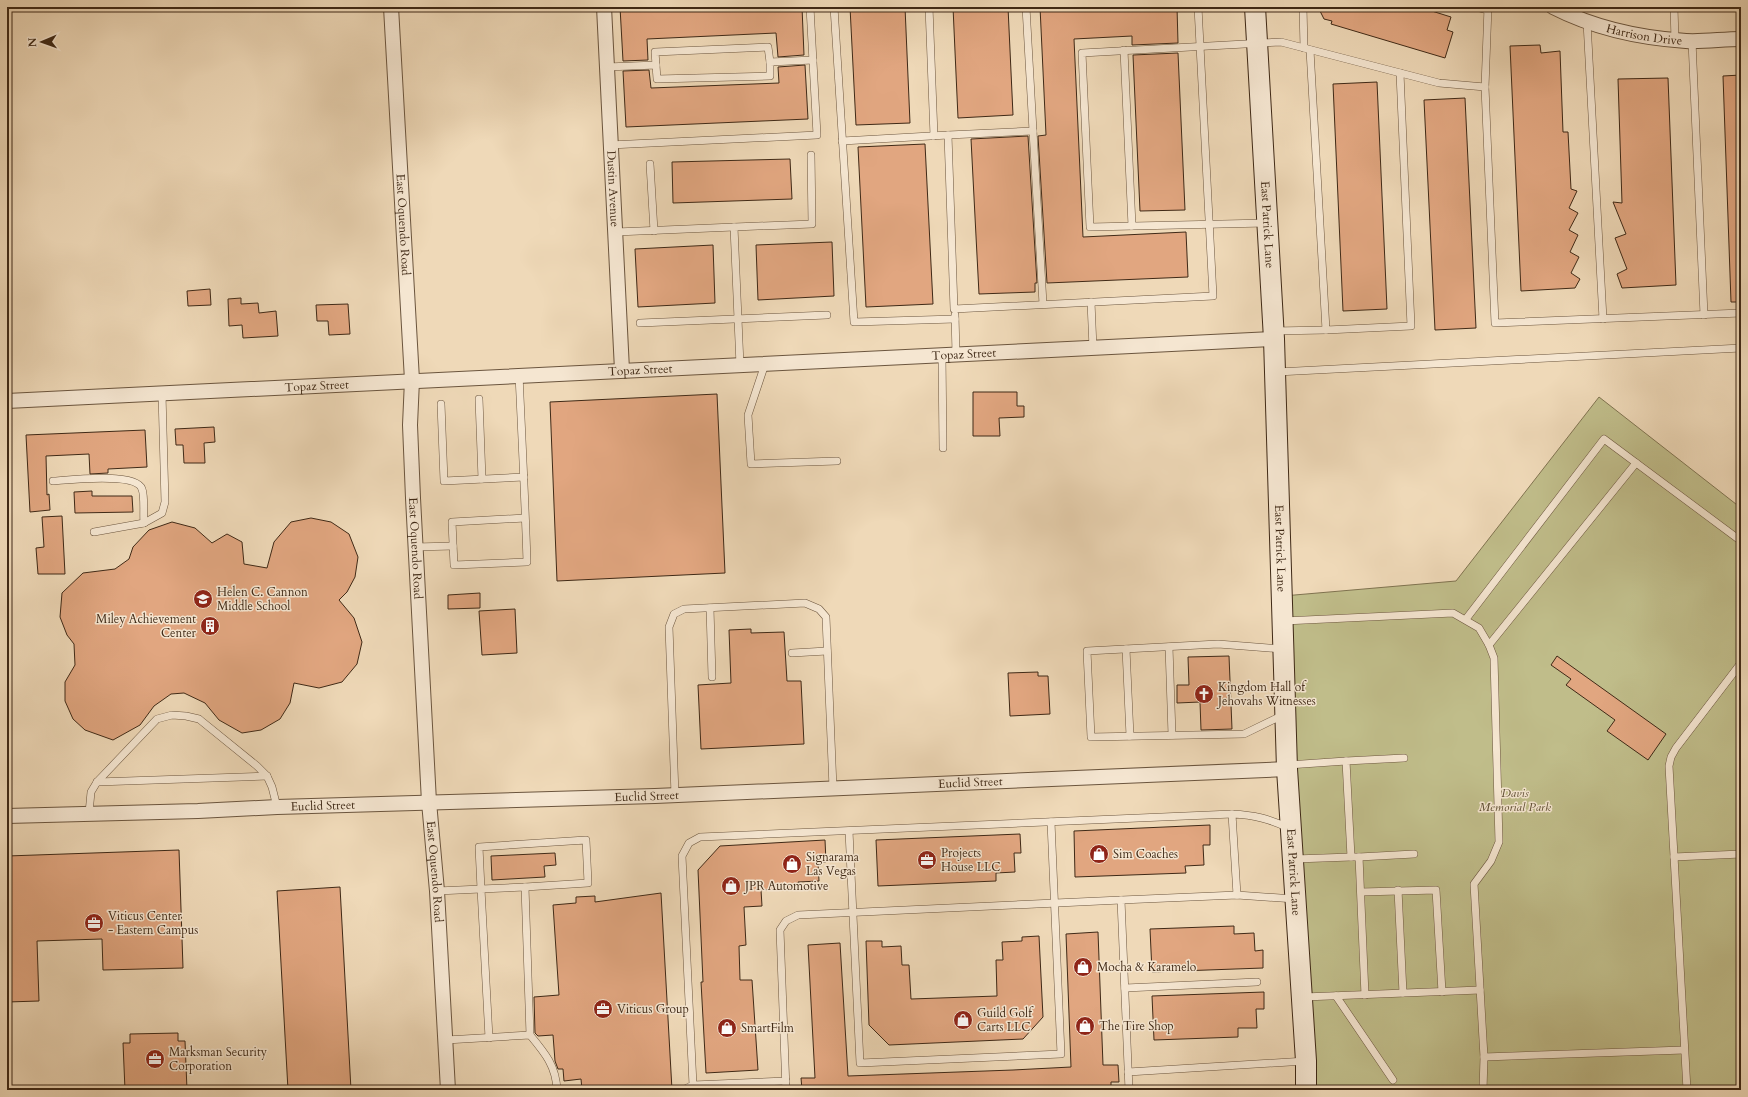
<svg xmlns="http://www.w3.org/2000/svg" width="1748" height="1097" viewBox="0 0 1748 1097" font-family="Cardo,serif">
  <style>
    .green { fill: #c0bd8a; stroke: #807350 }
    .building { fill: #e1a680; stroke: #3f2916 }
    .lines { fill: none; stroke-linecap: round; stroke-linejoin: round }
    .lane-casing { stroke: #6b553e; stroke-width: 8 }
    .street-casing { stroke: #6b553e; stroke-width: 16 }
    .secondary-casing { stroke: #3f2916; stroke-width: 22 }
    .lane { stroke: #f5e6d1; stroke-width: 7 }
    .street { stroke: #f5e6d1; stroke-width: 14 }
    .secondary { stroke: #f5e6d1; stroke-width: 20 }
    .labels { text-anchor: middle; stroke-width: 3; stroke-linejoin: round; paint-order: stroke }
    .street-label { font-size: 12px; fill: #3f2916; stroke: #f5e6d1 }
    .poi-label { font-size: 12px; fill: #3f2916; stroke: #f5e6d1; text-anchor: start }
    .park-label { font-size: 12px; font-style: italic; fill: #5f4e33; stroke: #f5e6d1 }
  </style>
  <rect width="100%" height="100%" fill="#efd9b8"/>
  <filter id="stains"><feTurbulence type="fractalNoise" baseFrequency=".005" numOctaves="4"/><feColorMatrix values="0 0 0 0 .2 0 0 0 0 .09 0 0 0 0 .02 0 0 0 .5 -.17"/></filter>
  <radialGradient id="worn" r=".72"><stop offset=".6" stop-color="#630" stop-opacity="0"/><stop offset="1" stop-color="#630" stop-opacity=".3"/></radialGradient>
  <polygon class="green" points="1599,397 1741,508 1741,1090 1306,1090 1283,596 1456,581"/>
  <g class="building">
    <polygon points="620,7 802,7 804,55 778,57 776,33 647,39 648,60 623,61"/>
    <polygon points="850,7 905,7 910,123 856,125"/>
    <polygon points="953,7 1008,7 1013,115 958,118"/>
    <polygon points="1040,7 1177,7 1178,43 1132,45 1132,36 1074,39 1083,237 1186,232 1188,277 1047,283 1038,136 1046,135"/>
    <polygon points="1318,7 1419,7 1451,17 1447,30 1453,32 1445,58 1331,24 1332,21 1324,19"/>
    <polygon points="1540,45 1541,53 1560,51 1563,132 1568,132 1571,189 1577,191 1569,208 1578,213 1569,230 1578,235 1570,252 1579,257 1571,273 1580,279 1575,288 1521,291 1510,46"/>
    <polygon points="1178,53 1185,210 1140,211 1133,55"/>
    <polygon points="805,65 808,119 626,127 623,71 649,70 651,88 779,83 778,67"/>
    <polygon points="1741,75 1741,302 1731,302 1723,76"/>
    <polygon points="1668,78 1676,285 1622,288 1617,274 1627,269 1615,238 1626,234 1613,202 1622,203 1618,79"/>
    <polygon points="1377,82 1387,309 1343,311 1333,84"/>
    <polygon points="1465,98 1476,328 1435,330 1424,100"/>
    <polygon points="1028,136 1037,283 1035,283 1035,292 979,294 971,139"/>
    <polygon points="925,144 933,304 866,307 858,147"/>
    <polygon points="790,159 792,199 673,203 672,162"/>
    <polygon points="832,242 834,296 758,300 756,245"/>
    <polygon points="713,245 715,303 638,307 635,249"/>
    <polygon points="210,289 211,305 188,306 187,291"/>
    <polygon points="241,298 241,304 258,303 259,313 276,311 278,336 243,338 242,325 229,326 228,299"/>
    <polygon points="348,304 350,334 329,335 328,321 317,321 316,305"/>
    <polygon points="973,392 1017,392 1017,406 1024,406 1024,417 999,418 1000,436 973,436"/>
    <polygon points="717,394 725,573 557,581 550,402"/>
    <polygon points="214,427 215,442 204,443 205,463 184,463 183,445 176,445 175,429"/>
    <polygon points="145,430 147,467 108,469 108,473 90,474 89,454 46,456 47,495 49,494 50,510 30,512 26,435"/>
    <polygon points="92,491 92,496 132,496 133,512 75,513 74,492"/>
    <polygon points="62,516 65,574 38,574 36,548 44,547 42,517"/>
    <polygon points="311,518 331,522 349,534 358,557 355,577 347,592 339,600 354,618 362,642 357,664 342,682 319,688 294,683 290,703 280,719 261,730 242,733 219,720 205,703 184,693 171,694 154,706 140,725 113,740 85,730 73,719 65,701 65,682 75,665 74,644 67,635 60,617 62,593 83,573 115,569 129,559 133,547 149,530 172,522 195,528 212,543 227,534 242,542 244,564 267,568 274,542 291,522"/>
    <polygon points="480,593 480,608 448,609 448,595"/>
    <polygon points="515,609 517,653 482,655 479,611"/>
    <polygon points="751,629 751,633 784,632 787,681 801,681 804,744 701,749 698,685 731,683 729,630"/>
    <polygon points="1229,656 1232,729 1201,730 1200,702 1177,703 1177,685 1189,685 1188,657"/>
    <polygon points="1557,656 1666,734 1648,760 1607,731 1615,720 1566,685 1571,679 1551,665"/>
    <polygon points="1038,672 1038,676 1048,676 1050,714 1010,716 1008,673"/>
    <polygon points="1210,825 1210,845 1203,845 1204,865 1185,866 1186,873 1075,877 1074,831"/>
    <polygon points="1020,834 1021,853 1014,853 1015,872 996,873 996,881 878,886 876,840"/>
    <polygon points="825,840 826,862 818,863 819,881 798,882 798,888 761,890 762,906 744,907 746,945 739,946 740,980 752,980 758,1070 706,1073 701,982 703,982 698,870 720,846"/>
    <polygon points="179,850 183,968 103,970 102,939 37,941 39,1001 7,1002 7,907 9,907 7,856"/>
    <polygon points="555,853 556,865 544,866 545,877 492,880 491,856"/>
    <polygon points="340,887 351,1090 288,1090 277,891"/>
    <polygon points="661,893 672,1090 582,1090 581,1079 564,1081 563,1069 558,1069 555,1061 553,1035 538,1036 535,1033 534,997 559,995 553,905 576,903 576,897 595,896 595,902"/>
    <polygon points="1234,926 1234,934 1254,933 1255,951 1263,950 1263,968 1152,972 1150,929"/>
    <polygon points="1098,932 1103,1065 1118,1065 1119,1082 1111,1082 1111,1090 802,1090 801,1078 815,1078 808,945 840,943 848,1076 1013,1070 1071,1067 1066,934"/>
    <polygon points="1039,936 1043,1017 1023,1039 889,1045 869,1025 866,941 882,941 882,947 901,946 902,965 909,965 911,999 997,996 996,960 1003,960 1002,942 1022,941 1022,937"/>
    <polygon points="1264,992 1264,1009 1256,1009 1257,1028 1238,1028 1238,1037 1154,1040 1152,996"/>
    <polygon points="178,1033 178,1041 185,1041 187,1090 125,1090 123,1043 130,1043 130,1034"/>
  </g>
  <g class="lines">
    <g class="lane-casing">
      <g id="lane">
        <polyline points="834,7 854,322 955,319"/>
        <polyline points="929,7 934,136"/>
        <polyline points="1303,7 1304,48"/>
        <polyline points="1476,7 1488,10"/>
        <polyline points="1488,7 1485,87 1495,323 1741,313"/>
        <polyline points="1674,7 1675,40"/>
        <polyline points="1587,22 1603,319"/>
        <polyline points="1692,41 1704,315"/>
        <polyline points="1124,50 1132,226"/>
        <polyline points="1310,50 1326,330 1411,326 1400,73"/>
        <polyline points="656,65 655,52 768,47 770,62"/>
        <polyline points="607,67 656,65 657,79 770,76 770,62 813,60"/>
        <polyline points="1033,131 1043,304"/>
        <polyline points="948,135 1033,131 1026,7"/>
        <polyline points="842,141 948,135 954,309 1213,296 1198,7"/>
        <polyline points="610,145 817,135 810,7"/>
        <polyline points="650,164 654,231"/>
        <polyline points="1266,223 1090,227 1082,53 1281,42 1439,83 1485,87"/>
        <polyline points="616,232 734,227"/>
        <polyline points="1091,302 1093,348"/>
        <polyline points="955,315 956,354"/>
        <polyline points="640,323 827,315"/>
        <polyline points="1274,331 1326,330"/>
        <polyline points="942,355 943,448"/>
        <polyline points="765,364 748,415 751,464 837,461"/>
        <polyline points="740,365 734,227 812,224 811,155"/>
        <polyline points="1277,372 1741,348"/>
        <path d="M519,375C522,438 525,500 527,562L454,565L452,522L525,518"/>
        <polyline points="479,399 482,479"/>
        <polyline points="441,404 444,481 524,477"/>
        <path d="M53,481C69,480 136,472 142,489C145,497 143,515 144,523"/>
        <polyline points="94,532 144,523 162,513 165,502 162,394"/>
        <polyline points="415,547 453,546"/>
        <polyline points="710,608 712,677"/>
        <polyline points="1466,619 1604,439 1741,541"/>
        <polyline points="1284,621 1453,613 1479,628 1489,645 1494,658 1499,842 1491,861 1474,884 1484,1057 1483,1090"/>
        <polyline points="1489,645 1636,463"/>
        <polyline points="1169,647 1172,735"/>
        <polyline points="1126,649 1130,736"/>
        <polyline points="1282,649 1218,644 1087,651 1091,737 1244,734 1283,715"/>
        <polyline points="792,653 827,651"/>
        <polyline points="1288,765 1346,761"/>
        <polyline points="97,782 267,776"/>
        <polyline points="675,795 669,627 674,614 684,609 805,603 819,609 826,617 833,788"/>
        <polyline points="89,813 91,792 97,782 157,719 172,715 186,716 199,719 257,766 267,776 272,787 277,807"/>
        <polyline points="849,831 860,1063 1061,1054 1051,822"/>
        <polyline points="1359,857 1414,854"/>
        <polyline points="1674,857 1741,854"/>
        <polyline points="1295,859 1351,857"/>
        <polyline points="1398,890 1403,993"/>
        <polyline points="437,891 481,889 479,847 586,840 588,883 525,887"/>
        <polyline points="1361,892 1436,890 1442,992"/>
        <path d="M1237,895L1232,814C1255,815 1269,819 1289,828"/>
        <polyline points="1125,988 1257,982"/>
        <polyline points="1365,995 1359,857 1351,857 1346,761 1404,758"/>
        <polyline points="1336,996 1393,1080"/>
        <polyline points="1304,997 1480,990"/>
        <polyline points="489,1038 481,889 525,887 530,1035"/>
        <path d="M446,1040L530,1035C545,1053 556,1066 557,1090"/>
        <polyline points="1484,1057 1684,1050"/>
        <polyline points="1128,1072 1306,1061"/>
        <polyline points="693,1085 786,1081"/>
        <polyline points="683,1090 693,1085 682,856 689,843 700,837 1232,814"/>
        <polyline points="786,1090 780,930 786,921 798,915 1121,900"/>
        <polyline points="1129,1090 1121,900 1237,895 1295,899"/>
        <polyline points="1687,1090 1669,766 1671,757 1676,748 1741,663"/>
      </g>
    </g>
    <g class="street-casing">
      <g id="street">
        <path id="s1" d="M391,7L412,380L410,425L413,498L429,802L437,891L448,1090"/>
        <path id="s2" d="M604,7L622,370"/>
        <path id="s3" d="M1553,7C1594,28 1639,38 1686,41C1704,42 1723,39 1741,39"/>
        <path id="s4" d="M7,401L1274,339"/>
        <path id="s5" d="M7,816L198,811L277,807L655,796L1287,769"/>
      </g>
    </g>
    <g class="secondary-casing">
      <g id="secondary">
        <path id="s6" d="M1255,7L1274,339L1287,769L1306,1061V1090"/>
      </g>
    </g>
    <use href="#lane" class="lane"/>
    <use href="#street" class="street"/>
    <use href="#secondary" class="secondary"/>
  </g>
  <defs>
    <g id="school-disc" transform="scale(1)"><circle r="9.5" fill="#8f2418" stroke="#f5e6d1"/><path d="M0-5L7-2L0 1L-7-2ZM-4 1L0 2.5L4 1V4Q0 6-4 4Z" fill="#fff"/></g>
    <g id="building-disc" transform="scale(1)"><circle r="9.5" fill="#8f2418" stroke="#f5e6d1"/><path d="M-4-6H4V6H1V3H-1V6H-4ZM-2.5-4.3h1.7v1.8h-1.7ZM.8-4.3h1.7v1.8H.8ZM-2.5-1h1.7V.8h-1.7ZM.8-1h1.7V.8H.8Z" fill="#fff"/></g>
    <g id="church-disc" transform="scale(1)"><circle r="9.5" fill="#8f2418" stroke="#f5e6d1"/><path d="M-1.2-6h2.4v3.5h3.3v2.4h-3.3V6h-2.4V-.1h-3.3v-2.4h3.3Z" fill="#fff"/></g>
    <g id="shop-disc" transform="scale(1)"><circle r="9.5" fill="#8f2418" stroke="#f5e6d1"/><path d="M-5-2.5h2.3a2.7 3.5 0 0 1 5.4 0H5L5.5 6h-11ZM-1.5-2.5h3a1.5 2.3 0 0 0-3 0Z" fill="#fff"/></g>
    <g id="office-disc" transform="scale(1)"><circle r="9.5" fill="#8f2418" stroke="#f5e6d1"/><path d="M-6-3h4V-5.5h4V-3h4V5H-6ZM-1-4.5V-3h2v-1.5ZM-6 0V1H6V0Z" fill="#fff"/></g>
  </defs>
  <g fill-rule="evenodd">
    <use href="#school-disc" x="203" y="599"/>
    <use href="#building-disc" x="210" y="626"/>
    <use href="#church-disc" x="1204" y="694"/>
    <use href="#shop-disc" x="1099" y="854"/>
    <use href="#office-disc" x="927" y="860"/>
    <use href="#shop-disc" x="792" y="864"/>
    <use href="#shop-disc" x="731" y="886"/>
    <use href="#office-disc" x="94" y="923"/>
    <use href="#shop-disc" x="1083" y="967"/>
    <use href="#office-disc" x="603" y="1009"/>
    <use href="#shop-disc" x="963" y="1020"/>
    <use href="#shop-disc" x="1085" y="1026"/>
    <use href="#shop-disc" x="727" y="1028"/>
    <use href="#office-disc" x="155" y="1059"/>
  </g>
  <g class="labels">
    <g class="street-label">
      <text dy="4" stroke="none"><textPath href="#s3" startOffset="96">Harrison Drive</textPath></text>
      <text dy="4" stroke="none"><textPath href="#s2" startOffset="182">Dustin Avenue</textPath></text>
      <text dy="4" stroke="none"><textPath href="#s1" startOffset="218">East Oquendo Road</textPath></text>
      <text dy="4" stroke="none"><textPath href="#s6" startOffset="218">East Patrick Lane</textPath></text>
      <text dy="4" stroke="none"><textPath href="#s4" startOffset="958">Topaz Street</textPath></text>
      <text dy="4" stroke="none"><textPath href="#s4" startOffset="634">Topaz Street</textPath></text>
      <text dy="4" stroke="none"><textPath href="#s4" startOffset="310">Topaz Street</textPath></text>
      <text dy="4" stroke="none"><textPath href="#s1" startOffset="542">East Oquendo Road</textPath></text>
      <text dy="4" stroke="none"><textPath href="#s6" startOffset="542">East Patrick Lane</textPath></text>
      <text dy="4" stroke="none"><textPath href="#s5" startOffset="964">Euclid Street</textPath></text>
      <text dy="4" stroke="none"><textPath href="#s5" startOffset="640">Euclid Street</textPath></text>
      <text dy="4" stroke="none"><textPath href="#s5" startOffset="316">Euclid Street</textPath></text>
      <text dy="4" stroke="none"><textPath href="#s1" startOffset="866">East Oquendo Road</textPath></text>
      <text dy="4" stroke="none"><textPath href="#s6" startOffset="866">East Patrick Lane</textPath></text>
    </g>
    <g class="poi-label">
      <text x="217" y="596">Helen C. Cannon<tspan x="217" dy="14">Middle School</tspan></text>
      <text x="196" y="623" text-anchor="end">Miley Achievement<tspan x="196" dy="14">Center</tspan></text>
      <text x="1218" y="691">Kingdom Hall of<tspan x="1218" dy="14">Jehovahs Witnesses</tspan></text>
      <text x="941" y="857">Projects<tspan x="941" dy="14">House LLC</tspan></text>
      <text x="1113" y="858">Sim Coaches</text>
      <text x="806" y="861">Signarama<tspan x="806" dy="14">Las Vegas</tspan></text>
      <text x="745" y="890">JPR Automotive</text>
      <text x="108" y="920">Viticus Center<tspan x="108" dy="14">- Eastern Campus</tspan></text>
      <text x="1097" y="971">Mocha &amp; Karamelo</text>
      <text x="617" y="1013">Viticus Group</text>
      <text x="977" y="1017">Guild Golf<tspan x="977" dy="14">Carts LLC</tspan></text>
      <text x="1099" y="1030">The Tire Shop</text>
      <text x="741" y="1032">SmartFilm</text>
      <text x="169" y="1056">Marksman Security<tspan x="169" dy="14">Corporation</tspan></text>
    </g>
    <g class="park-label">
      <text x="1515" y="797">Davis<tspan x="1515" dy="14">Memorial Park</tspan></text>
    </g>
  </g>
  <rect width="1748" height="1097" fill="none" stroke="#efd9b8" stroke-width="24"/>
  <rect x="8" y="8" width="1732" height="1081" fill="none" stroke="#3f2916" stroke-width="2"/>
  <rect x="12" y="12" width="1724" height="1073" fill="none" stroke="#3f2916"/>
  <g transform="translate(42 42) rotate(268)" stroke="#f5e6d1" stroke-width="3" paint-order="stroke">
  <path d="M0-3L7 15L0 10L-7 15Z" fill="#3f2916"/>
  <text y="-6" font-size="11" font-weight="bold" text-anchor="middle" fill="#3f2916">N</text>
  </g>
  <rect width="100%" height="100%" filter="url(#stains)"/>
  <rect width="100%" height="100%" fill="url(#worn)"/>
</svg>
